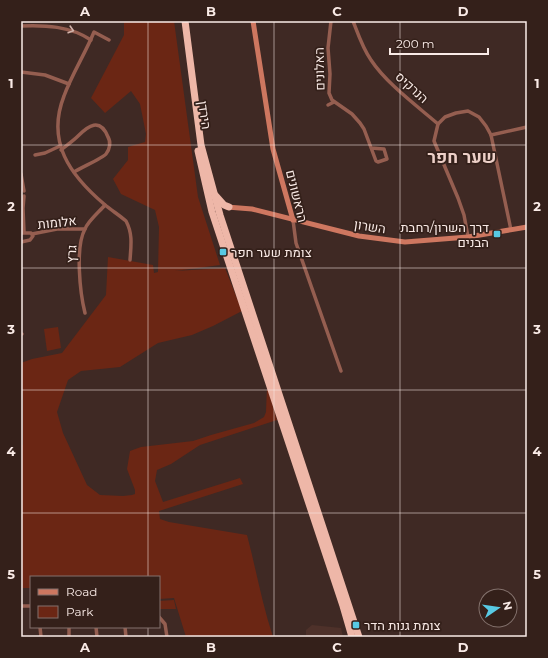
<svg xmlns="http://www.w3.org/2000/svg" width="548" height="658" viewBox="0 0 548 658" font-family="Montserrat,Heebo,sans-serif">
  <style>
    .built { fill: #4e312a }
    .green { fill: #6b2614 }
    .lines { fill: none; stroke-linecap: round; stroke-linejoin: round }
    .street { stroke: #955e50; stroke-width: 3.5 }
    .secondary { stroke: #ce7760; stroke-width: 5 }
    .highway { stroke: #eeb7a8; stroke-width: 7 }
    .oneway { stroke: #d2b3ab }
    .grid { fill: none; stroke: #faebe7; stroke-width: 1; stroke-opacity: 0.55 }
    .poi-dot { fill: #58c9e3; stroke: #34201a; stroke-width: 1.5 }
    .labels { text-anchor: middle; stroke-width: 3.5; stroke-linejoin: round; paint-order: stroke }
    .street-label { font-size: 13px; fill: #faebe7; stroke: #34201a }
    .poi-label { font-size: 13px; fill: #faebe7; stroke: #34201a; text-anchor: start }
    .district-label { font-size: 17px; font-weight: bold; fill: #edd0c8; stroke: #34201a }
    .neatline { fill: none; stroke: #faebe7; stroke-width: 1.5 }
    .grid-label { font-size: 13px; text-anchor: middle; font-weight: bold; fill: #faebe7 }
  </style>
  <rect width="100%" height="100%" fill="#3f2924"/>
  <polygon class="built" points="312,625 341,628 343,637 306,637 306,630"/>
  <g class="green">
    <path d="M124,21H174L198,197L220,265L175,271L225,268L242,311L213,326L192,335L158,343L120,367L81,371L68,380L57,412L63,433L87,485L100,495L123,496L132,495L135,494V490L127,469L130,451L141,447L193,441L211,435L254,423L264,417L266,412L267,387L277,420L200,445L171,464L157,470L155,481L163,502L240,478L243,484L159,511L160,519L169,522L247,535C256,569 262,604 273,637H186L174,598L159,599V577H31V588H21V445H23V400L21,363L32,359L62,353L106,295L108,257L153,265L154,273L158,272L159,227L155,210L121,194L113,179L128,160V147L145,142L146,134L140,104L131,91L105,113L91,98L124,35Z"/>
    <polygon points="58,327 61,348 47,351 44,329"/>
    <polygon points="174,600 176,609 159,609 159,601"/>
  </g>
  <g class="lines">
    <g class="street">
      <polyline points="331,21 328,48 330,74 329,93 332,100 352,114 360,123 364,129 376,161 378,162 387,159 384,149 371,148"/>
      <path d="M353,21C358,34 363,49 371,60C386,83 417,106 438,124"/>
      <path d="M21,26C45,25 70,26 91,40"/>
      <path d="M109,40L94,32C85,54 72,74 64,96C46,142 70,175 104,204C111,210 119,215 126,221C133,234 131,246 130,260"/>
      <polyline points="21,72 45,75 69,84"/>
      <polyline points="328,105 334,102"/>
      <polyline points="491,135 527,127"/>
      <path d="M61,150C67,145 73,141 78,136C88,126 100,117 108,137C111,142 110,149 106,154C103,158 80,168 74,172"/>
      <polyline points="35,155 45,153 60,146"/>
      <polyline points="21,174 24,191"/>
      <polyline points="293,220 296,243 341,371"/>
      <polyline points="24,232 23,208 24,196"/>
      <polyline points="21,233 31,233 33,236 30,240 21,242"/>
      <polyline points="32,234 57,229 85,229"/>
      <polyline points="468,237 464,215 458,198 434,141 438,124 445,117 456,113 468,111 479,117 486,126 491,135 511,230"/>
      <path d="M85,313C80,293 75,247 85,229C88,221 99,212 105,205"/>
      <polyline points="21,334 22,334"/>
      <polyline points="21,606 31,606"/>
      <polyline points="159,617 165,624 167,637"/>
      <polyline points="40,627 41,637"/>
      <polyline points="69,627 69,637"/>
      <polyline points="96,627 97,637"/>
      <polyline points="125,627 126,637"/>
    </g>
    <g class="secondary">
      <polyline points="253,21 273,149 293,220"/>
      <polyline points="227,207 252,209 359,236 405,242 468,237 527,227"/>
    </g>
    <g class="highway">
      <polyline points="185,21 201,145 220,215 359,637"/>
      <polyline points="198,151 212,212 343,606 352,637"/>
      <polyline points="216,196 224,205 229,207"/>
    </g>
  </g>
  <defs><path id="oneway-chevron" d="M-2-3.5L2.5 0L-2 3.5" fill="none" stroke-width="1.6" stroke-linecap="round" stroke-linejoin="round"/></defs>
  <use class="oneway" href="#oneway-chevron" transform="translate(71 30) rotate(17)"/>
  <path class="grid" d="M148,21V577M274,21V637M400,21V637M21,145H527M21,268H527M21,390H527M21,513H527M148,627V637"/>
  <g class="poi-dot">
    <rect x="493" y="230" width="8" height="8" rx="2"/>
    <rect x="219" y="248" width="8" height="8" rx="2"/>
    <rect x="352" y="621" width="8" height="8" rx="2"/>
  </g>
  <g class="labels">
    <g class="street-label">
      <text transform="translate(319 69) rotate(-91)" y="5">האלונים</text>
      <text transform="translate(412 87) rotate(42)" y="5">הנרקיס</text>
      <text transform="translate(205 115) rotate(82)" y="5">הירדן</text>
      <text transform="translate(297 196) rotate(76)" y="5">הראשונים</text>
      <text transform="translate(57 222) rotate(-6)" y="5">אלומות</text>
      <text transform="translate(370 226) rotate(9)" y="5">השרון</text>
      <text transform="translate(71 254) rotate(-86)" y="5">גרץ</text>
    </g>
    <g class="poi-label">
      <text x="489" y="232" text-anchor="end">דרך השרון/רחבת<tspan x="489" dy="15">הבנים</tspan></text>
      <text x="231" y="257">צומת שער חפר</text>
      <text x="364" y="630">צומת גנות הדר</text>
    </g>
    <g class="district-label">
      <text x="462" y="163">שער חפר</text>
    </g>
  </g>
  <rect width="548" height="658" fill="none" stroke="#34201a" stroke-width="44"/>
  <rect x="30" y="576" width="130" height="52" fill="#34201a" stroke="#83716c"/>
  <rect x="38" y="589" width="20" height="6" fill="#ce7760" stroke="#83716c"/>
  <text x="66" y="596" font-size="12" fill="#faebe7">Road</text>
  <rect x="38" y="606" width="20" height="12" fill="#6b2614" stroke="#83716c"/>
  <text x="66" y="616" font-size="12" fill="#faebe7">Park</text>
  <g transform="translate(498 608) rotate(77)"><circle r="19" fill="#34201a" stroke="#83716c"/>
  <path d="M0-3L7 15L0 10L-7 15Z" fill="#58c9e3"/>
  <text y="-6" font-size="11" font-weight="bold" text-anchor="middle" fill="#faebe7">N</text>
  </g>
  <path d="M390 48v6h98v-6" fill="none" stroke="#faebe7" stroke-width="2"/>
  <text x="396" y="48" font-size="12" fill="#faebe7" stroke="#34201a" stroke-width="3" paint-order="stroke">200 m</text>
  <rect x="22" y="22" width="504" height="614" class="neatline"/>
  <g class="grid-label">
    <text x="85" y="16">A</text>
    <text x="211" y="16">B</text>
    <text x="337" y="16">C</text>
    <text x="463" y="16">D</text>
    <text x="11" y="88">1</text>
    <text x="537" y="88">1</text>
    <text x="11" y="211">2</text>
    <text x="537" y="211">2</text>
    <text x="11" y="334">3</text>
    <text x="537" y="334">3</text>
    <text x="11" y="456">4</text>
    <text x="537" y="456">4</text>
    <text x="11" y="579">5</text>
    <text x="537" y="579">5</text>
    <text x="85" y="652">A</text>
    <text x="211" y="652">B</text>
    <text x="337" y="652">C</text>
    <text x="463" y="652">D</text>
  </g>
</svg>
